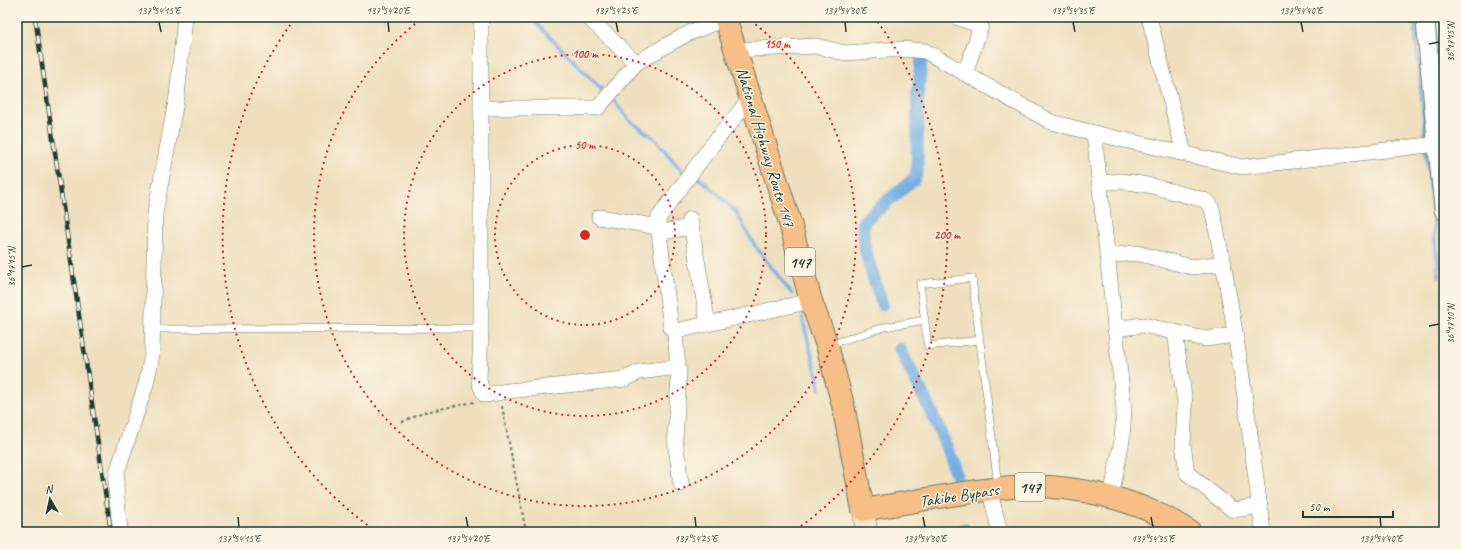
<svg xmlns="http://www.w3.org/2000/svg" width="1461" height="549" viewBox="0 0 1461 549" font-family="Caveat,sans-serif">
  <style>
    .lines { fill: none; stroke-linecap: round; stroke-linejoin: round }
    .stream { stroke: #73afe4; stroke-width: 3.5 }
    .canal { stroke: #73afe4; stroke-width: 13 }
    .service-casing { stroke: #687664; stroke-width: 8 }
    .minor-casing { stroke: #687664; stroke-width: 16 }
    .tertiary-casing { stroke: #687664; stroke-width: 20 }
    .secondary-casing { stroke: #687664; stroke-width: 22 }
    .trunk-casing { stroke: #687664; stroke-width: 24 }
    .path { stroke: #687664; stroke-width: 2; stroke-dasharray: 3 3; stroke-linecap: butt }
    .service { stroke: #fff; stroke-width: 7 }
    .minor { stroke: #fff; stroke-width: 15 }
    .tertiary { stroke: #fff; stroke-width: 18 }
    .secondary { stroke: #fce5cf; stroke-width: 21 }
    .trunk { stroke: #f7be87; stroke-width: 22 }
    .rail-casing { stroke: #1f3d34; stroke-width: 4.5 }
    .rail { stroke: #fcf5e5; stroke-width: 3; stroke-dasharray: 9; stroke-linecap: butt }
    .ticks { fill: none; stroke: #1f3d34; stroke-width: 1.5 }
    .ring { fill: none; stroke: #d62828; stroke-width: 2; stroke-dasharray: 2 4 }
    .labels { text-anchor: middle; stroke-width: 3; stroke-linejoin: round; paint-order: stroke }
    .shield { fill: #fcf5e5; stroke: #617469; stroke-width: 1 }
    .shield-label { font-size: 16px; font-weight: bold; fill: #1f3d34 }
    .street-label { font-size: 17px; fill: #1f3d34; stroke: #fcf5e5 }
    .centre { fill: #d62828; stroke: #fcf5e5; stroke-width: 2 }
    .ring-label { font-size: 12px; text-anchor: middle; font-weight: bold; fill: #d62828; stroke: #fcf5e5; stroke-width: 3; stroke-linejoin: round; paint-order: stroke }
    .neatline { fill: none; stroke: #1f3d34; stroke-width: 1.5 }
    .ticks-label { font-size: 10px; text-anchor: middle; fill: #1f3d34 }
  </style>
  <rect width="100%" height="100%" fill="#fcf5e5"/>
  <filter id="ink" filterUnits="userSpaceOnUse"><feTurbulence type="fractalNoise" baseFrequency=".025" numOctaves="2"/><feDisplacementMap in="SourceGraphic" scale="8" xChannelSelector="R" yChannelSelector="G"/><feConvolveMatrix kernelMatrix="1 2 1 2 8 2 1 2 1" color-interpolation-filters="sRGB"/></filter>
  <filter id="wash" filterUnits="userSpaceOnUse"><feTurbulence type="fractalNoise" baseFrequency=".012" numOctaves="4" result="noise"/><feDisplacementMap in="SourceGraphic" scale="16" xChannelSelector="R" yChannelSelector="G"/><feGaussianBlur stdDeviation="0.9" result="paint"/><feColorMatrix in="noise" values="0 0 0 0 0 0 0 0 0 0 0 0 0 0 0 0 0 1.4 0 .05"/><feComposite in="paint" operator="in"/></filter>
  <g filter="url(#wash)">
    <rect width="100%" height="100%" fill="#efdfbe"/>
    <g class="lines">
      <g class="stream">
        <polyline points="530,17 602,90"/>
        <polyline points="1414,17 1426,142"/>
        <polyline points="614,101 629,120 655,139 685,175"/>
        <polyline points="1426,148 1439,277"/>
        <polyline points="694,176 697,177 709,186 736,212 755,246 792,294"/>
        <polyline points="802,317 819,383 819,389"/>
      </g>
      <g class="canal">
        <path d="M882,304C876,283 858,240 864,221L914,179L917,172L918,93L921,61"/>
        <path d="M900,349C920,390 943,431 956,475"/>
        <polyline points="964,529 964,532"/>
      </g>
    </g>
  </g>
  <g filter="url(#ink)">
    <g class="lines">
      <g class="service-casing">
        <g id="service">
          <polyline points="153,329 481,328"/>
          <polyline points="980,340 928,346 920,284 972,278 998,486"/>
          <polyline points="828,345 885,327 925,320"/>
        </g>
      </g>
      <g class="minor-casing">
        <g id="minor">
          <path d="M481,17V328L479,380C480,386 482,390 485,395L508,391L625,379L639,372L678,367"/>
          <polyline points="588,17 636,63"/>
          <polyline points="956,17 981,26 965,74"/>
          <polyline points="1149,17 1184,153"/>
          <polyline points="736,50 816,46 845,53 901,49 925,51 1051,122 1094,133 1242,167 1437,144"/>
          <polyline points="481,108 598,108 636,63 665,46 689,33 726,18"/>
          <polyline points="1094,133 1124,410 1122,440 1111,497"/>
          <path d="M1099,183L1121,181L1148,185L1204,200L1209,203L1212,209C1235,315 1249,424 1263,532"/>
          <polyline points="599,217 653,226 663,232 691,227"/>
          <polyline points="690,219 708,324"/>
          <polyline points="1107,256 1136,253 1192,267 1224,263"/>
          <polyline points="1115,329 1143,325 1205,339 1235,335"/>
          <polyline points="676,331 671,328 658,225 659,217 712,145 745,105 752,102"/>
          <polyline points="1175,332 1185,403 1183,444 1187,473 1233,510 1260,506"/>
          <polyline points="681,484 675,440 679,374 675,336 676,331 811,301"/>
          <polyline points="989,489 1000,532"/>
          <polyline points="120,532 116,487 117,472 146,384 152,355 155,213 177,96 185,17"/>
        </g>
      </g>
      <g class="tertiary-casing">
        <polyline id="tertiary" points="1425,17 1437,144 1444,211"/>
      </g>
      <g class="secondary-casing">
        <polyline id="secondary" points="863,510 867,532"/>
      </g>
      <g class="trunk-casing">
        <path id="trunk" d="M725,17L790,223L811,301L827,345L843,405L863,510C913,502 963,491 1013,487C1073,483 1140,499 1190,532"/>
      </g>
      <g class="path">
        <polyline points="502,406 526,532"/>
        <polyline points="402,422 425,412 474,402"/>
      </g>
      <use href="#service" class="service"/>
      <use href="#minor" class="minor"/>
      <use href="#tertiary" class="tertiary"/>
      <use href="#secondary" class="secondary"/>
      <use href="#trunk" class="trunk"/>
      <g class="rail-casing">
        <polyline id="rail" points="35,17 111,532"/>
      </g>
      <use href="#rail" class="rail"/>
    </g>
  </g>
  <path class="ticks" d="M159,22L161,32M388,22L389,32M616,22L618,32M845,22L846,32M1073,22L1075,32M1301,22L1303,32M1429,44L1439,42M22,267L32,265M1429,326L1439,324M238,517L239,527M466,517L468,527M695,517L696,527M923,517L925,527M1151,517L1153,527M1380,517L1381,527"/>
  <g class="ring">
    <circle cx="585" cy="235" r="90"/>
    <circle cx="585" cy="235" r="181"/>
    <path d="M746 17A271 271 0 1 1 424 17"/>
    <path d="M377 532A362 362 0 0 1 296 17M874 17A362 362 0 0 1 793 532"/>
  </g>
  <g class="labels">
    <g class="shield">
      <rect x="785" y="248" width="30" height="28" rx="3"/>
      <rect x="1015" y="473" width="30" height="28" rx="3"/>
    </g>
    <g class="shield-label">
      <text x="800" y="268">147</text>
      <text x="1030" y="493">147</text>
    </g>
    <g class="street-label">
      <text transform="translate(766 147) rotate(73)" y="6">National Highway Route 147</text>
      <text transform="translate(959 495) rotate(-9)" y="6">Takibe Bypass</text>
    </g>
  </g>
  <circle cx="585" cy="235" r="6" class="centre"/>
  <g class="ring-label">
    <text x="777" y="48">150 m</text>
    <text x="585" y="58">100 m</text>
    <text x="585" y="149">50 m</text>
    <text x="947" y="239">200 m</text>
  </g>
  <rect width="1461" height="549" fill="none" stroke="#fcf5e5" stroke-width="44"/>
  <g transform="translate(50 499) rotate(351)" stroke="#fcf5e5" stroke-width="3" paint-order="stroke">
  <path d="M0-3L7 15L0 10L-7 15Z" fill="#1f3d34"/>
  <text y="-6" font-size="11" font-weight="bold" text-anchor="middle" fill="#1f3d34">N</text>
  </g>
  <path d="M1303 511v6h90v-6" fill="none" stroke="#1f3d34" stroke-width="2"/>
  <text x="1309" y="511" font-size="12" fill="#1f3d34" stroke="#fcf5e5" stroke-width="3" paint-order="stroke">50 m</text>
  <rect x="22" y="22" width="1417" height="505" class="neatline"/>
  <g class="ticks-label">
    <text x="159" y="14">137°54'15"E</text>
    <text x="388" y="14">137°54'20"E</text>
    <text x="616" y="14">137°54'25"E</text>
    <text x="845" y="14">137°54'30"E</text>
    <text x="1073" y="14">137°54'35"E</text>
    <text x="1301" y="14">137°54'40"E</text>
    <text transform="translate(1450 42) rotate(-90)" y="4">36°17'15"N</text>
    <text transform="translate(11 267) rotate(-90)" y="4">36°17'15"N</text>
    <text transform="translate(1450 324) rotate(-90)" y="4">36°17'10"N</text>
    <text x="239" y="542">137°54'15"E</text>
    <text x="468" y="542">137°54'20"E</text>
    <text x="696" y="542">137°54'25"E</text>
    <text x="925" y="542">137°54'30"E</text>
    <text x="1153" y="542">137°54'35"E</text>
    <text x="1381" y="542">137°54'40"E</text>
  </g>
</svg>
